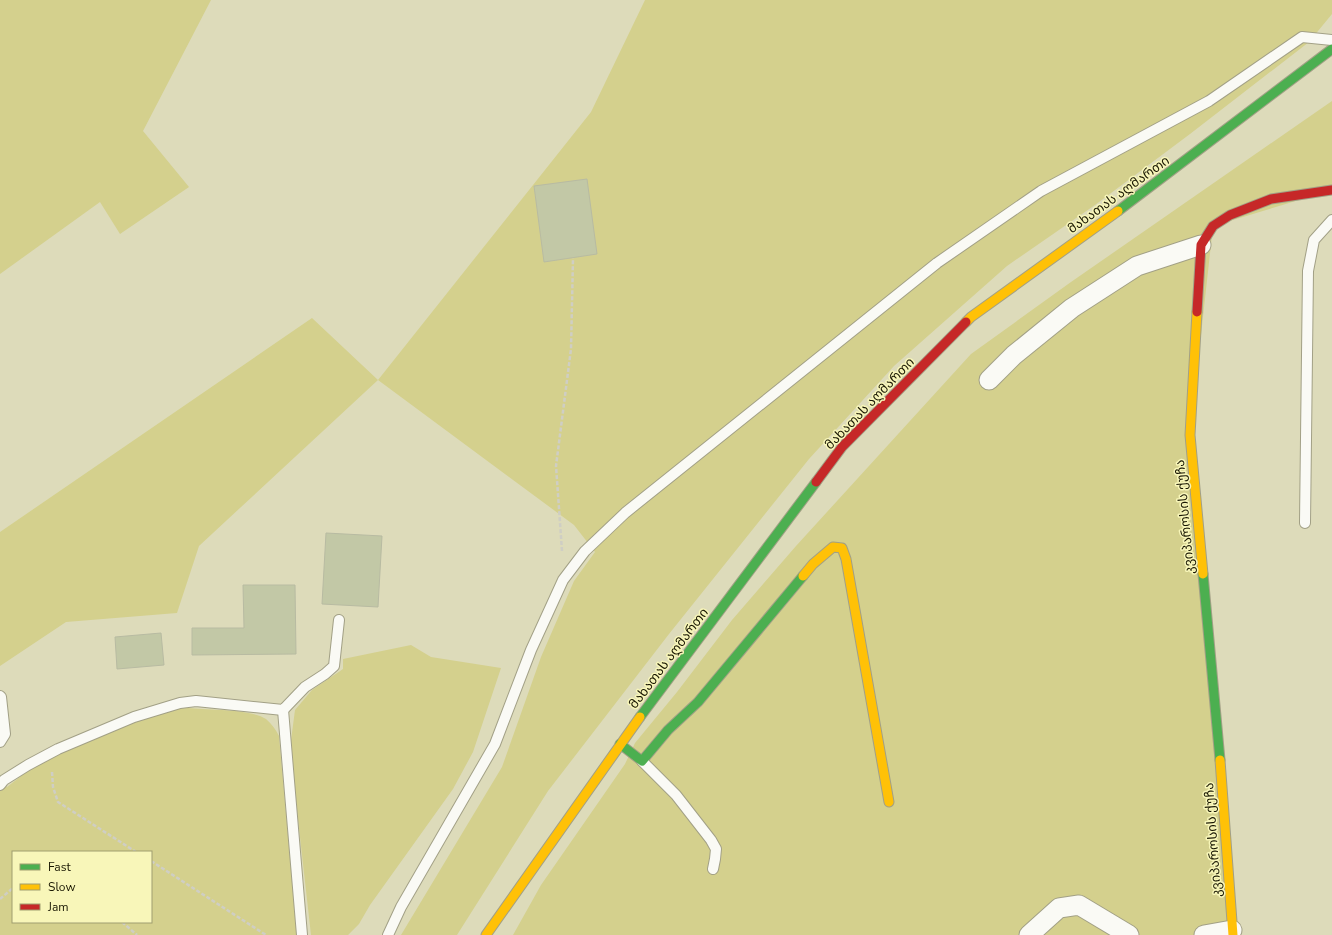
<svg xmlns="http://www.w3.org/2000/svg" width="1332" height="935" viewBox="0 0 1332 935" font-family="'Nunito Sans','Noto Sans Georgian',sans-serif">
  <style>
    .green { fill: #d4d08d; fill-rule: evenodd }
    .building { fill: #c2c8a6; stroke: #b8bba2 }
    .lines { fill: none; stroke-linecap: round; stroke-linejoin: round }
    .lane-casing { stroke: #a2a086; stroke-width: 12 }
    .street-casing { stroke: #a2a086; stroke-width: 21 }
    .fast-casing { stroke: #a2a086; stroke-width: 11 }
    .slow-casing { stroke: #a2a086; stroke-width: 11 }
    .jam-casing { stroke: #a2a086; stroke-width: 11 }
    .path { stroke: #cfcec4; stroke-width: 2.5; stroke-dasharray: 4 2; stroke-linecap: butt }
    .lane { stroke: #fafaf5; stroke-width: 10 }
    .street { stroke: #fafaf5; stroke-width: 19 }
    .fast { stroke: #4caf50; stroke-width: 9 }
    .slow { stroke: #ffc107; stroke-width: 9 }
    .jam { stroke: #c62828; stroke-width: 9 }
    .labels { text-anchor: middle; stroke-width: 3; stroke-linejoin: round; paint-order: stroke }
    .street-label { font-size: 13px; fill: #191702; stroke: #f8f6b9 }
  </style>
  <rect width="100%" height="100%" fill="#dddbba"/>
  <g class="green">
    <polygon points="0,0 211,0 143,131 189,187 120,234 100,202 0,274"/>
    <polygon points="645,0 1332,0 1332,14 1309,42 1190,134 1095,205 1007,266 894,366 809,459 669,634 548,791 457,935 401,935 502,767 541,657 574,581 595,552 574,525 378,380 199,546 177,613 66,622 0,666 0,532 312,318 378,380 591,112"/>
    <polygon points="1332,101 1332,190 1213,226 1190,435 1233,935 513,935 541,885 625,764 635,743 677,692 732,620 796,546 971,354 1071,282"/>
    <polygon points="411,645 431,657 501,668 473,752 453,789 370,905 359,924 348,935 311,935 290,748 295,710 312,690 343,669 343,659"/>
    <path d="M188,708C208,710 251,709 266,719C272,724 276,730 279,736L297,935H0V778L7,787L34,766L66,750L130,724L173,709ZM13,852H151V922H13Z"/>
  </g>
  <g class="building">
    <polygon points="587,179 597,254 544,262 534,186"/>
    <polygon points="326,533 382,536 378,607 322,604"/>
    <polygon points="243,585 295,585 296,654 192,655 192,628 244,628"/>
    <polygon points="161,633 164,665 117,669 115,637"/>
  </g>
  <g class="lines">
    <g class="lane-casing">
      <g id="lane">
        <polyline points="1305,523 1308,271 1314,240 1332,220"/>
        <polyline points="0,696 1,697 5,734 0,742"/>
        <polyline points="283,710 302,935"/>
        <polyline points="642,761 676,795 711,840 716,849 715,859 713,869"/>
        <polyline points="0,785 4,780 28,765 58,749 134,717 180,703 196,701 283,710 305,687 325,674 334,666 339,620"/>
        <polyline points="388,935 401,907 495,744 531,650 563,580 585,551 625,513 937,263 1041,191 1209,101 1302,37 1332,40"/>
      </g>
    </g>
    <g class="street-casing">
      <g id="street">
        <polyline points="989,380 1014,355 1072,308 1137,266 1201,245"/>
        <polyline points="1029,935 1059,908 1079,905 1129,935"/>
        <polyline points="1204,935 1232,930"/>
      </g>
    </g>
    <g class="fast-casing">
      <g id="fast">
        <polyline points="1118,211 1332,49"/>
        <polyline points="1203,574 1220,760"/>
        <polyline points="640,717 816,482"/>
        <polyline points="620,744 642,761 668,730 698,702 803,576"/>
      </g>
    </g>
    <g class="slow-casing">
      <g id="slow">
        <polyline points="1197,312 1190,435 1203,574"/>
        <polyline points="966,322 971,317 1118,211"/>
        <polyline points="803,576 813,564 833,547 842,548 846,559 889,802"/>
        <polyline points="1220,760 1233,935"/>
        <polyline points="486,935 640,717"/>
      </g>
    </g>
    <g class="jam-casing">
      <g id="jam">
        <polyline points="1197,312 1201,245 1213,226 1230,215 1271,199 1332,190"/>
        <polyline points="816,482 842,447 966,322"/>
      </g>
    </g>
    <g class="path">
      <polyline points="562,551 556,466 571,349 573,258"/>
      <polyline points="52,772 53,787 58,802 136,852"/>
      <polyline points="151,861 266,935"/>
      <polyline points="0,899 13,888"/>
      <polyline points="122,922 137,935"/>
    </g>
    <use href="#lane" class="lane"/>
    <use href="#street" class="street"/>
    <use href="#fast" class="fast"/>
    <use href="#slow" class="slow"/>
    <use href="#jam" class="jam"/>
  </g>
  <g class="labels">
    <g class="street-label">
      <text transform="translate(1118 194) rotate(-36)" y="5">მახათას აღმართი</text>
      <text transform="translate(869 403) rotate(-46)" y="5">მახათას აღმართი</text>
      <text transform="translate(1184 517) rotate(-95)" y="5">კვიპაროსის ქუჩა</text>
      <text transform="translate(668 658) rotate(-53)" y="5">მახათას აღმართი</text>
      <text transform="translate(1212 840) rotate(-94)" y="5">კვიპაროსის ქუჩა</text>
    </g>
  </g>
  <rect x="12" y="851" width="140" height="72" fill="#f8f6b9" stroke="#9f9d70"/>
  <rect x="20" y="864" width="20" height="6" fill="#4caf50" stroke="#9f9d70"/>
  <text x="48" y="871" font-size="12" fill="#191702">Fast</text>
  <rect x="20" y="884" width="20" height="6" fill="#ffc107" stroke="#9f9d70"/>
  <text x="48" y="891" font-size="12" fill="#191702">Slow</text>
  <rect x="20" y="904" width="20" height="6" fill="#c62828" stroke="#9f9d70"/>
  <text x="48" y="911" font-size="12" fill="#191702">Jam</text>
</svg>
